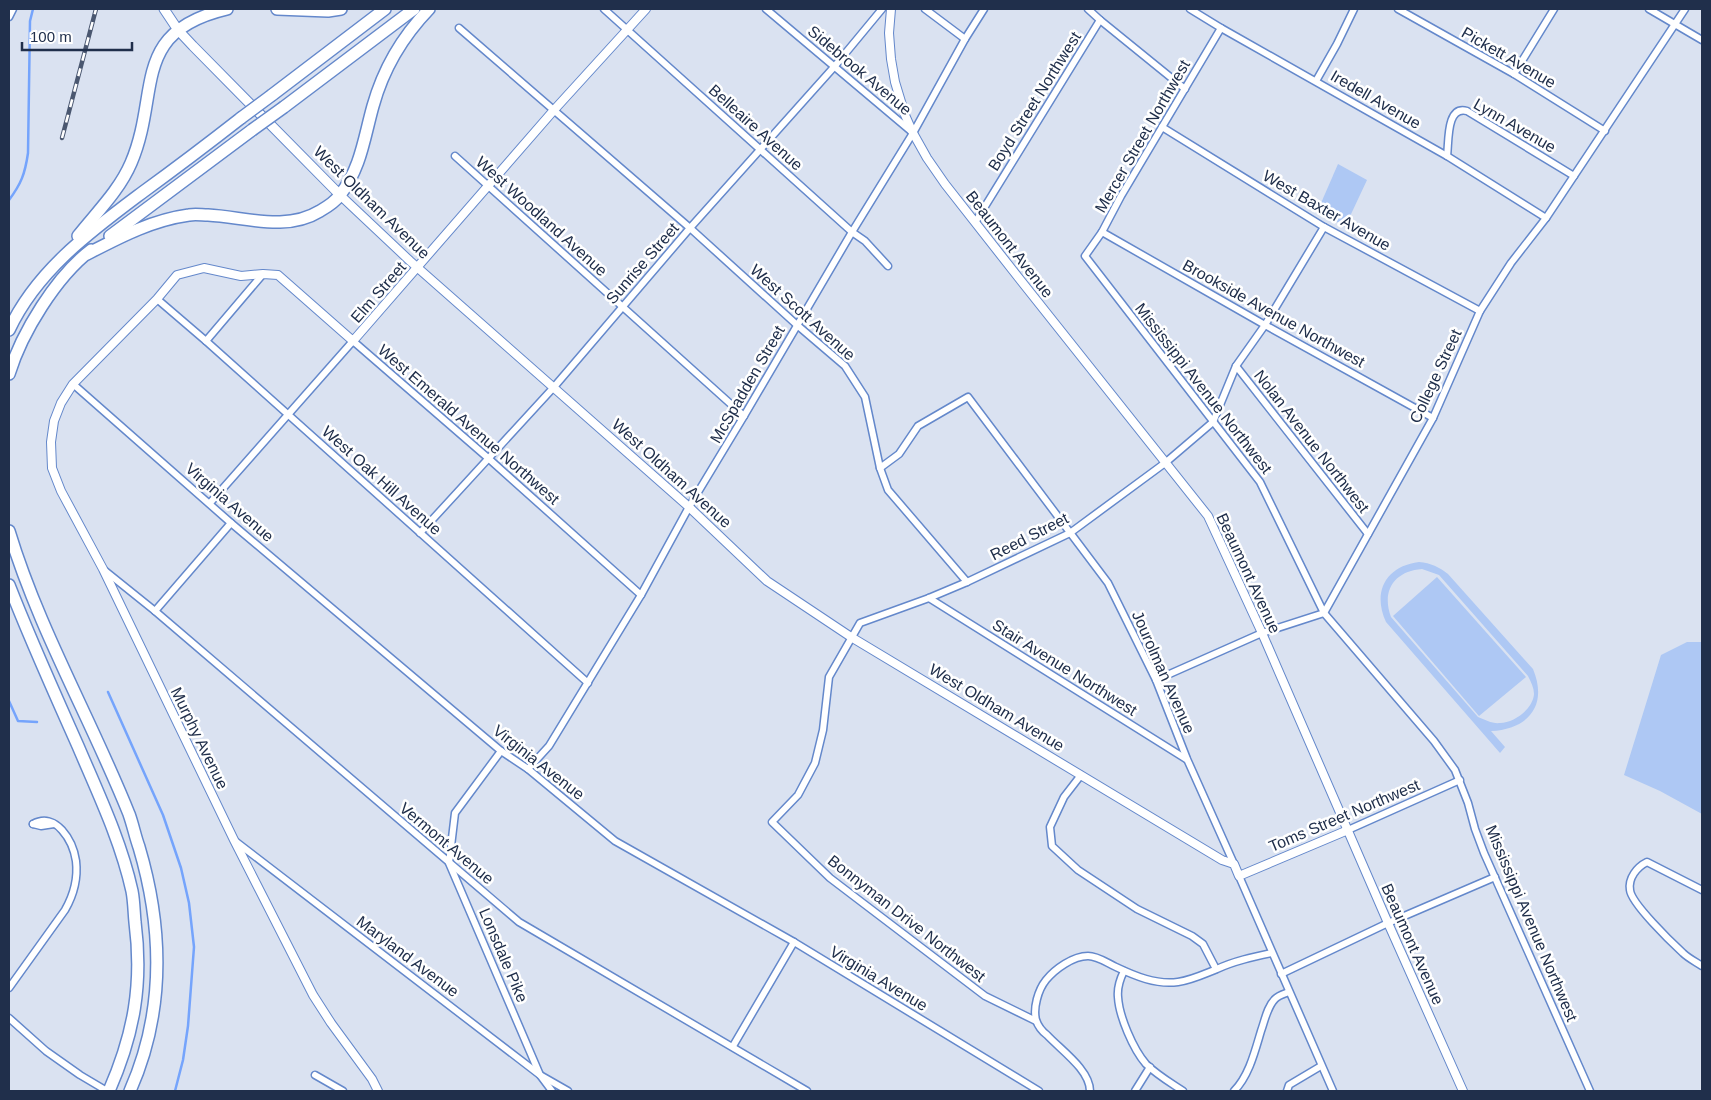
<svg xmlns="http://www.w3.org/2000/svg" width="1711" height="1100" viewBox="0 0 1711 1100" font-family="Arial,sans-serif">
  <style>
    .green { fill: #aec8f4; fill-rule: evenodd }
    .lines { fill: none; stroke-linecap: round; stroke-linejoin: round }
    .stream { stroke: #75a4fc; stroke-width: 2.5 }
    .minor-casing { stroke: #6488cb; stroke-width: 9 }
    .tertiary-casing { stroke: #6488cb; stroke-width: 10 }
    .secondary-casing { stroke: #6488cb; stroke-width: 11 }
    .motorway-casing { stroke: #6488cb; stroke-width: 14 }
    .minor { stroke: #fff; stroke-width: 6 }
    .tertiary { stroke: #fff; stroke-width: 8 }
    .secondary { stroke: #fff; stroke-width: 9 }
    .motorway { stroke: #fff; stroke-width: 11 }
    .rail-casing { stroke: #4a5770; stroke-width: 4.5 }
    .rail { stroke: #fff; stroke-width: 2.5; stroke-dasharray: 8; stroke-linecap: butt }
    .motorway-bridge-casing { stroke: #6488cb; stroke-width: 14; stroke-linecap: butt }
    .motorway-bridge { stroke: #fff; stroke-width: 11 }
    .labels { text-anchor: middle; stroke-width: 5; stroke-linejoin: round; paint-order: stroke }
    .street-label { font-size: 16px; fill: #202f4b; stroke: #fff }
  </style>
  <rect width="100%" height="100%" fill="#dae2f1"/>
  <g class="green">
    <polygon points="1338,164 1367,180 1345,227 1318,210"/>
    <path d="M1419,562C1431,563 1439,567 1448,574L1533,669C1548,705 1529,729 1491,731L1505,747L1500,753L1386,622C1372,592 1386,566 1419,562ZM1422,569L1439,575L1528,676C1531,682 1534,688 1534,694C1533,709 1514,723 1500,723C1493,724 1485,720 1478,717L1391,617C1381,590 1395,571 1422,569Z"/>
    <polygon points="1437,577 1526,677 1479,716 1393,616"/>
    <polygon points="1687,642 1702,642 1702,814 1660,791 1624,775 1661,655"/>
  </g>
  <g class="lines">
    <g class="stream">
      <path d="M9,200C21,184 25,174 28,153L30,21L33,9"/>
      <polyline points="108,692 163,815 181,868 189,903 194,947 188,1026 183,1060 175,1091"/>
      <polyline points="9,701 18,721 37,722"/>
    </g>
    <g class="minor-casing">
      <g id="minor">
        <polyline points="604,9 852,232 865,241 888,266"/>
        <polyline points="766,9 912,132"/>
        <polyline points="925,9 965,39"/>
        <polyline points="1088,9 1100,20 1185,89"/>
        <polyline points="1190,9 1221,28 1447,156 1546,218"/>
        <polyline points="1398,9 1514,74 1605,131"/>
        <polyline points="1649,9 1702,40"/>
        <polyline points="9,17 13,9"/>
        <polyline points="459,28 690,228 797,325 845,366 865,397 880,468 888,490 967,582"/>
        <polyline points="1221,28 1121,196 1102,232 1085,256 1260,482 1324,613 1434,741 1455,770 1468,803 1475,829 1484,853 1590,1091"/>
        <polyline points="1514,74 1554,9"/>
        <polyline points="1316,81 1337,44 1354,9"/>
        <polyline points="1162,127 1324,227 1480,311"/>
        <polyline points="455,156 744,416"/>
        <path d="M1447,156C1449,142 1446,105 1467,111L1574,176"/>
        <polyline points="976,221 1100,20"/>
        <polyline points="1102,232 1265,325 1433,418"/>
        <polyline points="157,299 206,341 588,683"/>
        <polyline points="206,341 263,274"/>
        <polyline points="1236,366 1368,534"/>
        <polyline points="73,384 231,523 501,751 528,769 615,841 794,942 1039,1091"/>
        <polyline points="880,468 899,454 918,426 968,397 1108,583 1156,680 1187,759 1234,864"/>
        <polyline points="210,503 353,341 488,458 641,595"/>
        <polyline points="420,533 554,387 690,228 834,67 882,9"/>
        <polyline points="104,570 155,611 519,922 807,1091"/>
        <polyline points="929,598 1186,759"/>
        <polyline points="155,611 231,523"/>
        <polyline points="1156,680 1262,633 1324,613 1433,418 1480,311 1511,263 1546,218 1685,9"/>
        <polyline points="501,751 455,813 449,863 540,1075 552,1091"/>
        <polyline points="528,769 549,746 641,595 689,507 744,416 852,232 913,133 965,39 984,9"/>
        <polyline points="1081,775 1064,797 1050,827 1052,846 1078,870 1137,909 1192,936 1203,944 1216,969"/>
        <polyline points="33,824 41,826 54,824"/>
        <polyline points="1348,830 1460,780"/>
        <polyline points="235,841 540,1075 568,1091"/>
        <polyline points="1239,876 1333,1091"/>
        <path d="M1702,890L1647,862C1637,867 1628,878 1630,890C1631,903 1671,942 1683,953C1688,958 1696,962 1702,966"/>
        <path d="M1124,971C1120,979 1117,987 1118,997C1119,1016 1133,1049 1146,1064C1157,1075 1171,1083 1183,1091"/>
        <polyline points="1281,974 1388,923 1495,877"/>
        <path d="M9,988L65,910C73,896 78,878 76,861C73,841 56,811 33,824"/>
        <polyline points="9,1018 46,1051 80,1075 107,1091"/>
        <polyline points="1036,1021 985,996 830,878 772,822 798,795 815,763 823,730 829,677 860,623 929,598 967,582 1070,533 1165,463 1213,422 1236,366 1265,325 1324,227"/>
        <polyline points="733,1046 794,942"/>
        <polyline points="315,1075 343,1091"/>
        <path d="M1090,1091C1090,1070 1061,1050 1047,1035C1043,1032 1038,1026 1036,1020C1033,1008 1038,990 1046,980C1055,969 1073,956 1088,956C1098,956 1107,963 1116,967C1135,976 1156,985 1178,982C1192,980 1204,974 1217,969C1234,961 1253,957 1272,953"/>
        <polyline points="1135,1091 1150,1067"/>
        <path d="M1234,1091C1249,1076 1255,1051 1261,1031C1265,1020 1267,1007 1275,999C1279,995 1284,994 1289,992"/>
        <polyline points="1287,1091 1289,1085 1321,1066"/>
      </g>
    </g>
    <g class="tertiary-casing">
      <g id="tertiary">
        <polyline points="891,9 889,33 891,59 895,82 905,115 913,133 927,158 945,184 1018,277 1208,516 1262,633 1388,923 1463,1091"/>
        <polyline points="340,195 410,261 689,507 767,581 851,637 1222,860 1234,864 1239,876 1348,830"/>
        <polyline points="378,1091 372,1079 331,1023 313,995 234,840 103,569 61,491 52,468 51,442 54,421 61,403 73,384 157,299 177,275 204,268 241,276 263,274 278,275 353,341 554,110 646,9"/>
      </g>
    </g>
    <g class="secondary-casing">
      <polyline id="secondary" points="164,9 178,30 193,46 340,195"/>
    </g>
    <g class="motorway-casing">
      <g id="motorway">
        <polyline points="277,9 328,11 341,9"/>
        <polyline points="272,95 385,9"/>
        <polyline points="284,107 414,9"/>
        <path d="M78,236C96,213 119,191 131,163C161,93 129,32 227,9"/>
        <polyline points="110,236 252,130"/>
        <path d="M87,254C120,237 152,220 189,215C195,214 202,215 208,215C245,217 286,232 320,211C327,207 335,202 340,195C361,168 364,138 373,106C383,70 403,36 429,9"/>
        <path d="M9,330C37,270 91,231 143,192C176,168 209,143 241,118"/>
        <path d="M9,374C22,332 56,277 91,250"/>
        <path d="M9,531C39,630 91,719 129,814C133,825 135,836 139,847C163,928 165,1012 130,1091"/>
        <path d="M9,585C30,639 54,692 78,746C98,793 121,841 132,891C134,901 134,912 135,922C143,984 134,1034 109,1091"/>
      </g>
    </g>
    <use href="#minor" class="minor"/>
    <use href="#tertiary" class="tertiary"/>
    <use href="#secondary" class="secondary"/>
    <use href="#motorway" class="motorway"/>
    <g class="rail-casing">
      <polyline id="rail" points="62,138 96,9"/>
    </g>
    <use href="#rail" class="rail"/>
    <g class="motorway-bridge-casing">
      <g id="motorway-bridge">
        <polyline points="241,118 272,95"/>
        <polyline points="252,130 284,107"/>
      </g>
    </g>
    <use href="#motorway-bridge" class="motorway-bridge"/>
  </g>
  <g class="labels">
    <g class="street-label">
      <text transform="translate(1509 57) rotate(30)" y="6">Pickett Avenue</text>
      <text transform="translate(860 70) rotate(40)" y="6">Sidebrook Avenue</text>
      <text transform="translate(1376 99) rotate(30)" y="6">Iredell Avenue</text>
      <text transform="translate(1034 101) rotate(-58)" y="6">Boyd Street Northwest</text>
      <text transform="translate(1515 125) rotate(30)" y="6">Lynn Avenue</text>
      <text transform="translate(756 127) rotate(42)" y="6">Belleaire Avenue</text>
      <text transform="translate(1142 136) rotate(-60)" y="6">Mercer Street Northwest</text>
      <text transform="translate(372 202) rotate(44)" y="6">West Oldham Avenue</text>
      <text transform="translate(1327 210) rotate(30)" y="6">West Baxter Avenue</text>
      <text transform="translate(542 216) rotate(42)" y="6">West Woodland Avenue</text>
      <text transform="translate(1010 244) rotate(52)" y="6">Beaumont Avenue</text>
      <text transform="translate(642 263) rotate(-49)" y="6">Sunrise Street</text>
      <text transform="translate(378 292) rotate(-49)" y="6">Elm Street</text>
      <text transform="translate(803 312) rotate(42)" y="6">West Scott Avenue</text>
      <text transform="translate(1274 313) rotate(29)" y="6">Brookside Avenue Northwest</text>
      <text transform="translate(1435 376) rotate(-65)" y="6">College Street</text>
      <text transform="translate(747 384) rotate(-60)" y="6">McSpadden Street</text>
      <text transform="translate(1204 388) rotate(52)" y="6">Mississippi Avenue Northwest</text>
      <text transform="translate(469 424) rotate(41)" y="6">West Emerald Avenue Northwest</text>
      <text transform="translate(1312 441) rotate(52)" y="6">Nolan Avenue Northwest</text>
      <text transform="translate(672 473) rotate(42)" y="6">West Oldham Avenue</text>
      <text transform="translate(382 480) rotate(42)" y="6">West Oak Hill Avenue</text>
      <text transform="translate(230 502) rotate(41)" y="6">Virginia Avenue</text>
      <text transform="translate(1029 536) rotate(-27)" y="6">Reed Street</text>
      <text transform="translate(1249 573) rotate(65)" y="6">Beaumont Avenue</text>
      <text transform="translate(1065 667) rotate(32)" y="6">Stair Avenue Northwest</text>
      <text transform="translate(1164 672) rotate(66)" y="6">Jourolman Avenue</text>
      <text transform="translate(997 707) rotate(31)" y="6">West Oldham Avenue</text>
      <text transform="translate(200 738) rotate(64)" y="6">Murphy Avenue</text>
      <text transform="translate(539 762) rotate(38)" y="6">Virginia Avenue</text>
      <text transform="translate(1344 815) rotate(-23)" y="6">Toms Street Northwest</text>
      <text transform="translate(447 843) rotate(40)" y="6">Vermont Avenue</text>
      <text transform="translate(907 918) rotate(38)" y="6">Bonnyman Drive Northwest</text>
      <text transform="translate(1532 923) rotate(67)" y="6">Mississippi Avenue Northwest</text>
      <text transform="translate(1413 944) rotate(66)" y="6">Beaumont Avenue</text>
      <text transform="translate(504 955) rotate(67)" y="6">Lonsdale Pike</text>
      <text transform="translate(408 956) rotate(37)" y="6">Maryland Avenue</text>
      <text transform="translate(879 978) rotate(31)" y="6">Virginia Avenue</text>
    </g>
  </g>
  <rect width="1711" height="1100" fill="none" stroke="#202f4b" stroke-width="20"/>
  <path d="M22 42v8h110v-8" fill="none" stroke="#202f4b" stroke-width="2.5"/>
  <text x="30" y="42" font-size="15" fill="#202f4b" stroke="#ffffff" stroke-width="4" paint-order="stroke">100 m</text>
</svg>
